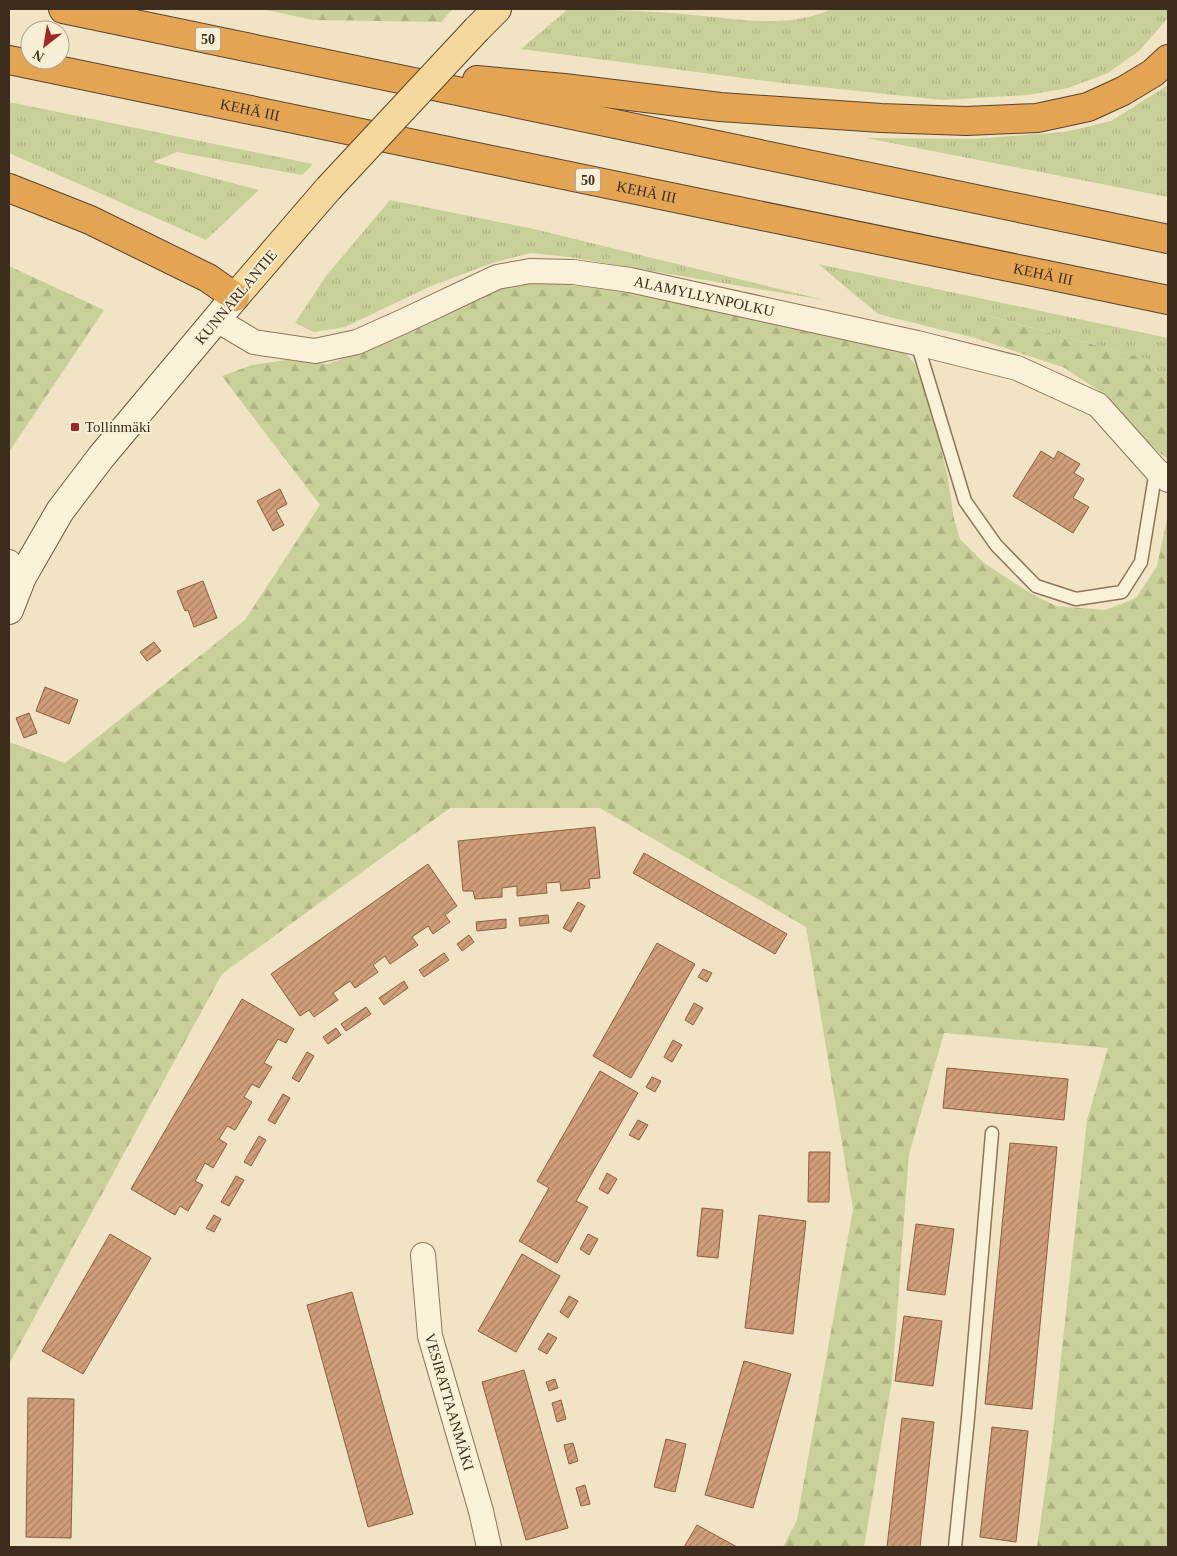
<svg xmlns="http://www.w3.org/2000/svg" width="1177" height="1556" viewBox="0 0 1177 1556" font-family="Georgia,serif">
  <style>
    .grass { fill: url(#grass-tufts) }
    .forest { fill: url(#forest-firs) }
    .building { fill: url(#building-hatch); stroke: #8d5e3f }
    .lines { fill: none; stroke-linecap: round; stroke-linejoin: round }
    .lane-casing { stroke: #8d755a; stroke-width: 15 }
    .street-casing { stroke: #8d755a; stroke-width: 26 }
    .secondary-casing { stroke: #6f563d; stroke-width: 30 }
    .primary-casing { stroke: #5b432e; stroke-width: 30 }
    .highway-casing { stroke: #5b432e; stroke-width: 30 }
    .lane { stroke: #faf1d9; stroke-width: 12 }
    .street { stroke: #faf1d9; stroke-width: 24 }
    .secondary { stroke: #faf1d9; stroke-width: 28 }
    .primary { stroke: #f5d99c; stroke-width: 28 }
    .highway { stroke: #e3a453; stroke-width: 28 }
    .primary-bridge-casing { stroke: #5b432e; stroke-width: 30; stroke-linecap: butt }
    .primary-bridge { stroke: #f5d99c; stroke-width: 28 }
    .poi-dot { fill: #9f2728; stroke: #f7eed6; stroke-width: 2 }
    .labels { text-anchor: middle; stroke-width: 4; stroke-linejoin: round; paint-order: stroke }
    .shield { fill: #f7eed6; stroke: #746756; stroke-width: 1 }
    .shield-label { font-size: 14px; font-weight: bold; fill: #3c2d1f }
    .street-label { font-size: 15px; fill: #3c2d1f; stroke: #f7eed6 }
    .poi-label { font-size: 15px; fill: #3c2d1f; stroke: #f7eed6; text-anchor: start }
  </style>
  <defs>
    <pattern id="grass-tufts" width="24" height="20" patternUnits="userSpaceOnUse" patternTransform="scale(1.25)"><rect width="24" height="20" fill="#c9cf98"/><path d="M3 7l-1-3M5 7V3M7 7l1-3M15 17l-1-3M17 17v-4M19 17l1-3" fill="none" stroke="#aeb283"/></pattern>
    <pattern id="forest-firs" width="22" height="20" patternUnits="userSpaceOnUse" patternTransform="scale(1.25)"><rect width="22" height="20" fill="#c9cf98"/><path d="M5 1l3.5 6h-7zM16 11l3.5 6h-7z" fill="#aeb283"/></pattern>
    <pattern id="building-hatch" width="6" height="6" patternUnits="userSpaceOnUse" patternTransform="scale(1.25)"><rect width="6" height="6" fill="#d09e7a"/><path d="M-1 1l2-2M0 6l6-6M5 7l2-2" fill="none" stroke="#aa8163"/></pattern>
  </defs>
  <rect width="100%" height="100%" fill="#f0e4c5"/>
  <g class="grass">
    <polygon points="262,9 316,9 313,20"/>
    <path d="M568,9C607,9 645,11 684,14C732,18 787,30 832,9H1168V18L1139,51L1108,73L1068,88L1027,95L943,100L782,83L521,49Z"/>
    <polygon points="1168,85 1168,197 866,138 973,139 1065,132 1111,121"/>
    <polygon points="9,102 313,164 302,175 177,152 153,162 259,190 206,240 9,153"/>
    <polygon points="390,200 534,229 824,300 569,257 531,253 495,262 431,286 345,327 314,332 295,323 326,276"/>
    <polygon points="818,264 1168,338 1168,383 1146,359 986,315 975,338 878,314"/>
  </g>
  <g class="forest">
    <polygon points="316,9 453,9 441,22 313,20"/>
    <polygon points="9,266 104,310 9,452"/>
    <polygon points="528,282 569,285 635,292 895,348 906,353 915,365 931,406 948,479 954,519 960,539 984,563 1030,593 1056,606 1106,610 1136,598 1157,566 1168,514 1168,1547 1037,1547 1052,1441 1087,1120 1108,1048 944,1033 909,1154 892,1380 864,1547 783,1547 797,1520 853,1209 806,927 600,808 450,808 222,974 9,1364 9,742 65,763 245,620 320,505 222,376 252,365 286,360 328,364 399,337 478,293"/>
    <polygon points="985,315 1146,359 1168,383 1168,459 1157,451 1105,395 1065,368 975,338"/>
  </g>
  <g class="building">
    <polygon points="1041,451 1054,459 1058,451 1080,464 1074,473 1084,479 1073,498 1089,507 1073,533 1013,496"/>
    <polygon points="280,489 287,504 276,510 284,525 273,531 257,501"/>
    <polygon points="203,581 217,618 194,627 188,610 185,611 177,591"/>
    <polygon points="154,642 161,651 147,661 140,652"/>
    <polygon points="45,687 78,700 69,724 36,711"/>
    <polygon points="29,713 37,733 24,738 16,718"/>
    <polygon points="595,827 600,878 589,879 590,888 561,891 560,882 546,883 547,893 517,896 517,886 502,888 502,897 475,899 473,891 463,891 458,841"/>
    <polygon points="644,853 787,934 775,954 633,873"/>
    <polygon points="428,864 457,906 445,915 450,922 433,934 428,926 412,937 418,945 390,964 385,956 373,965 378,972 355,988 350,981 333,993 338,1000 314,1017 309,1010 300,1016 271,974"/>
    <polygon points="578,902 585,906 571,932 563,928"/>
    <polygon points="548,915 549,923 520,926 519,918"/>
    <polygon points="506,919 506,928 477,931 476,922"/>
    <polygon points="469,935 474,942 462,951 457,944"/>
    <polygon points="657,943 695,964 631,1078 593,1056"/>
    <polygon points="444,953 449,960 424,977 419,970"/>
    <polygon points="703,969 712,973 707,982 698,977"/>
    <polygon points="404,981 408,988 384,1005 379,998"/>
    <polygon points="242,999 294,1029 286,1043 278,1039 264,1063 272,1067 259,1088 252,1084 244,1097 252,1102 235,1130 227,1126 219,1139 227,1144 213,1168 205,1163 195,1181 203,1185 188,1211 180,1206 175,1215 131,1189"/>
    <polygon points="694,1003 703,1008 693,1025 685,1020"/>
    <polygon points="366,1007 371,1014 346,1031 341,1024"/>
    <polygon points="336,1028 341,1035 328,1044 323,1037"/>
    <polygon points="673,1040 682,1045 672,1062 664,1057"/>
    <polygon points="307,1052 314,1056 299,1082 292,1078"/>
    <polygon points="947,1068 1068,1079 1064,1120 943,1108"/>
    <polygon points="600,1071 638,1093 576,1201 588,1207 557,1263 519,1241 549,1188 537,1181"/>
    <polygon points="652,1077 661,1081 655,1092 646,1087"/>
    <polygon points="283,1094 290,1098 275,1124 268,1120"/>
    <polygon points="638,1120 648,1125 639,1140 629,1135"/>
    <polygon points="259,1136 266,1140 251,1166 244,1162"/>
    <polygon points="1010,1143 1057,1147 1032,1409 985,1404"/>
    <polygon points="809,1152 830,1152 829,1202 808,1202"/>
    <polygon points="607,1173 617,1179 608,1194 599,1189"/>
    <polygon points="236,1176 244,1180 229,1206 221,1202"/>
    <polygon points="702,1208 723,1210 718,1258 697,1256"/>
    <polygon points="214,1215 221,1219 214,1232 206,1228"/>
    <polygon points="759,1215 806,1221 793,1334 745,1328"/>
    <polygon points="916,1224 954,1229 945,1295 907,1290"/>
    <polygon points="110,1234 151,1258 83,1374 42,1351"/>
    <polygon points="588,1234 598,1239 589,1255 580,1249"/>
    <polygon points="522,1254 560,1276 516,1352 478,1331"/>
    <polygon points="352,1292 413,1514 368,1527 307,1305"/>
    <polygon points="569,1296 578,1301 568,1318 560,1312"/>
    <polygon points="904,1316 942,1321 933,1386 895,1381"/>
    <polygon points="548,1333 557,1338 547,1354 538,1349"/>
    <polygon points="744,1361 791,1374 753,1508 705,1495"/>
    <polygon points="524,1370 568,1528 526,1540 482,1382"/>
    <polygon points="555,1379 558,1388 549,1391 546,1382"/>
    <polygon points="28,1398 74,1399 71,1538 26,1537"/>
    <polygon points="561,1400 566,1419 557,1422 552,1403"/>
    <polygon points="902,1418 934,1422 920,1547 887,1547"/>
    <polygon points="992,1427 1028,1431 1016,1542 980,1537"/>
    <polygon points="666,1439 686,1444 675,1492 654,1487"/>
    <polygon points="573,1443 578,1461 569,1464 564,1445"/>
    <polygon points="585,1485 590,1504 581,1506 576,1488"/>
    <polygon points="697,1525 737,1547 684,1547"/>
  </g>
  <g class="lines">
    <g class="lane-casing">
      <g id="lane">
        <polyline points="917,343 965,501 996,545 1036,586 1076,599 1122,592 1141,562 1156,470"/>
        <polyline points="955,1547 968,1418 992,1133"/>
      </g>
    </g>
    <g class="street-casing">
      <g id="street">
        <path id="s1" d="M217,320L254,342L315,351L357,342L404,321L497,277L530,271L573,272L630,280L917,343L1017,368L1098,405L1156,470L1168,480"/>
        <polyline points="9,562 22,577"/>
        <path id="s2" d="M423,1255L430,1336L481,1511L489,1547"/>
      </g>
    </g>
    <g class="secondary-casing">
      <polyline id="secondary" points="9,610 22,577 60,511 101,457 235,297"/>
    </g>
    <g class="primary-casing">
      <g id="primary">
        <polyline points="477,29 497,9"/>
        <polyline points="235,297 328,189"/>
      </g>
    </g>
    <g class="highway-casing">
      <g id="highway">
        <polyline points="63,9 1168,239"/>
        <path id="s3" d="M9,60L1168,300"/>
        <polyline points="477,80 564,88 720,107 881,118 966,121 1037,118 1088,107 1123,91 1153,73 1168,59"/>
        <polyline points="9,188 90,220 208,278 235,297"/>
      </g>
    </g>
    <use href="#lane" class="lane"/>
    <use href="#street" class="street"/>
    <use href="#secondary" class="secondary"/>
    <use href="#primary" class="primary"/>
    <use href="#highway" class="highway"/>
    <g class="primary-bridge-casing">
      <polyline id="primary-bridge" points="328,189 477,29"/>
    </g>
    <use href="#primary-bridge" class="primary-bridge"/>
  </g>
  <rect class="poi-dot" x="70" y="422" width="10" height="10" rx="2.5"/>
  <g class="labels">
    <g class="shield">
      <rect x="195.5" y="27.5" width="25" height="23" rx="4"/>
      <rect x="575.5" y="168.5" width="25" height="23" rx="4"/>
    </g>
    <g class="shield-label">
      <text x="208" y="44">50</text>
      <text x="588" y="185">50</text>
    </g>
    <g class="street-label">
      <text dy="5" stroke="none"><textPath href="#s3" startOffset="246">KEHÄ III</textPath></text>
      <text dy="5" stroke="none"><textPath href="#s3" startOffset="651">KEHÄ III</textPath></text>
      <text dy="5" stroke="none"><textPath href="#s3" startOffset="1056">KEHÄ III</textPath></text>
      <text dy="5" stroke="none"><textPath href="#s1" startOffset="512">ALAMYLLYNPOLKU</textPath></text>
      <text transform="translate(236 297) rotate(-50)" y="5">KUNNARLANTIE</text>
      <text dy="5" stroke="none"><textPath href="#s2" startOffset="150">VESIRATTAANMÄKI</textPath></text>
    </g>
    <g class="poi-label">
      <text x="85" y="432">Tollinmäki</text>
    </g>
  </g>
  <rect width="1177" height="1556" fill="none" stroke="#3c2d1f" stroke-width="20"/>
  <g transform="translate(45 45) rotate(211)"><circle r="24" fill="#f7eed6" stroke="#aca18d"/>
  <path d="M0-4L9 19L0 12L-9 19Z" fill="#9f2728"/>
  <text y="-8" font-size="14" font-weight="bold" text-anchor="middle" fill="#3c2d1f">N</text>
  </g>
</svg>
